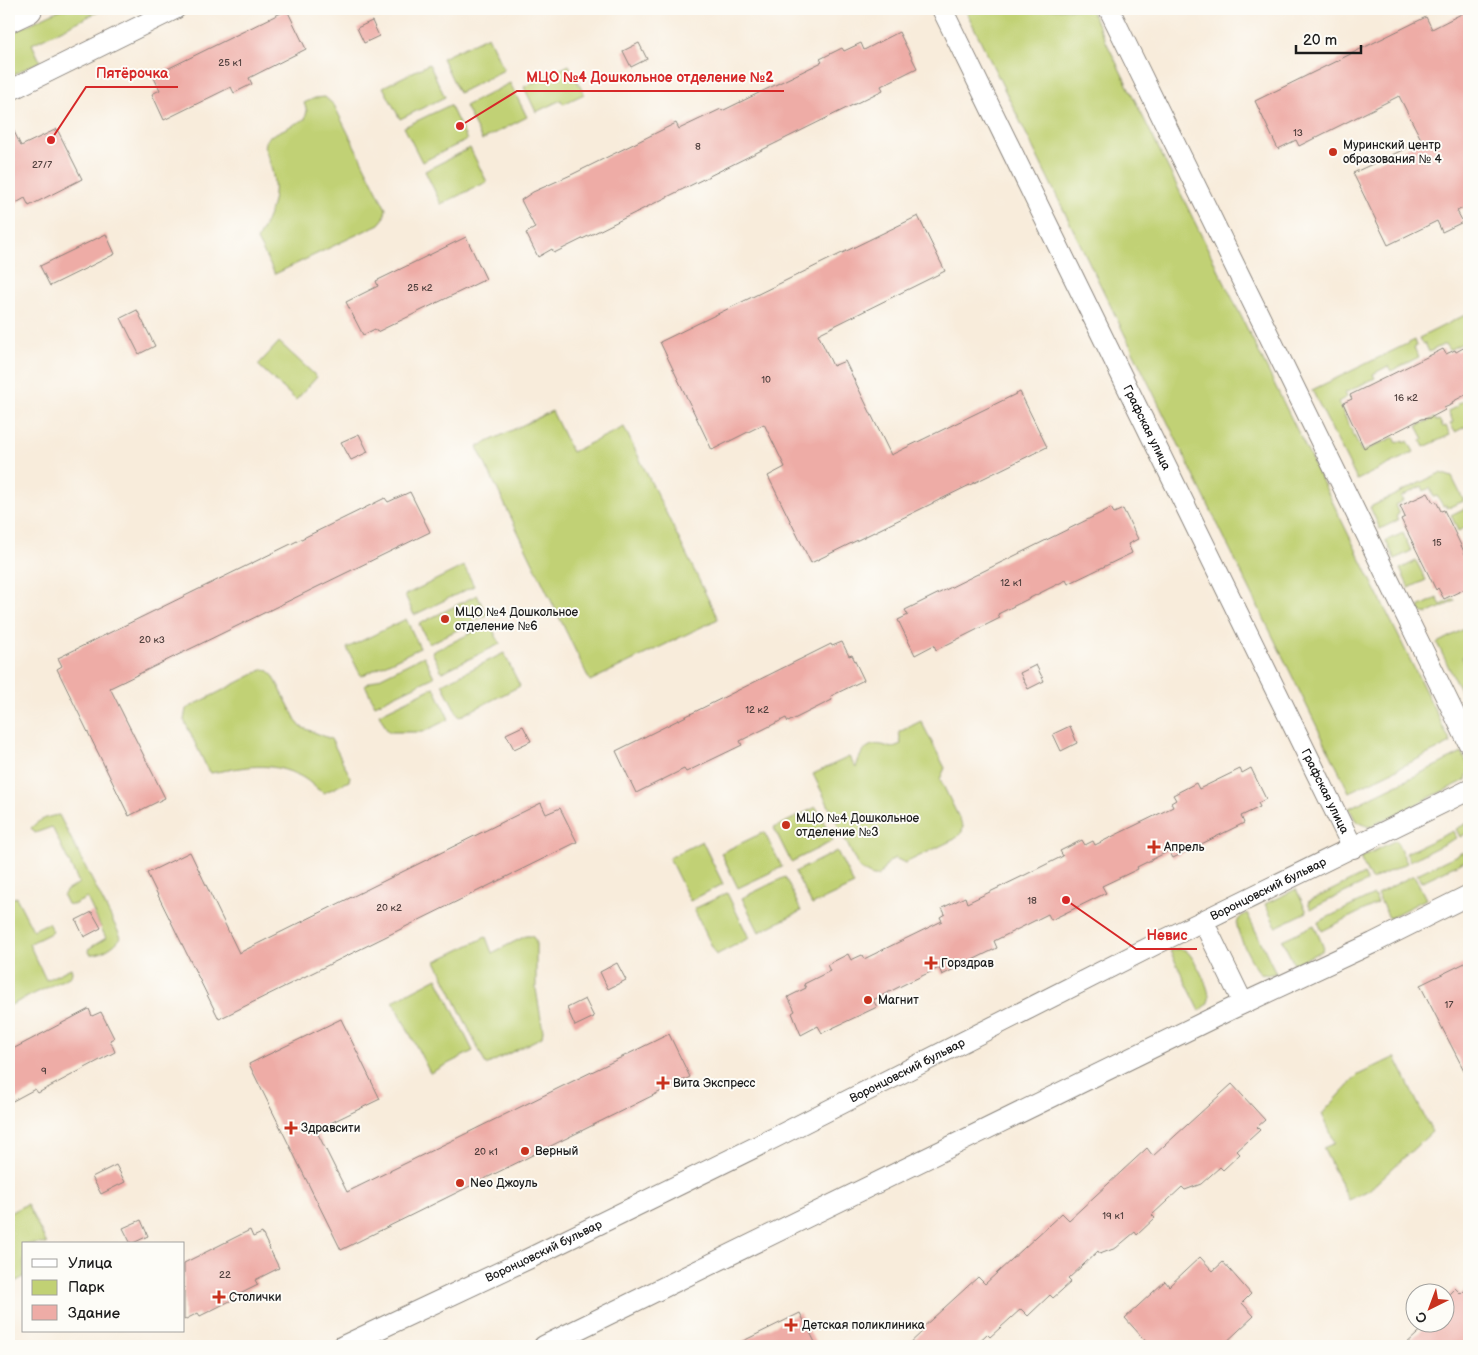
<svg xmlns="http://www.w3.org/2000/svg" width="1478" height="1355" viewBox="0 0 1478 1355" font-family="'Balsamiq Sans',sans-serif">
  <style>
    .green { fill: #c1d174; stroke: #6e7648 }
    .building { fill: #eeaca6 }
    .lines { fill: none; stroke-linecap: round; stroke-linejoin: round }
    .street-casing { stroke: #8a847c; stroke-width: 22 }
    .secondary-casing { stroke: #8a847c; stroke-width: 30 }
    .street { stroke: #fff; stroke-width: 20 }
    .secondary { stroke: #fff; stroke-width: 28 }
    .poi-dot { fill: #c8321e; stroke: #fdfcf7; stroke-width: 2 }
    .labels { text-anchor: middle; stroke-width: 4; stroke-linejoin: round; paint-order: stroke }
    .number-label { font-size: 10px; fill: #50403e }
    .poi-label { font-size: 12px; fill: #1c1c1c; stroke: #fdfcf7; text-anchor: start }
    .street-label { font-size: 12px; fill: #1c1c1c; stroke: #fdfcf7 }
    .leader { fill: none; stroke: #d62828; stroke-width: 2 }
    .callout-dot { fill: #d62828; stroke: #fdfcf7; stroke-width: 2 }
    .callout-label { font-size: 14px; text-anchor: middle; font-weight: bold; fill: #d62828; stroke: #fdfcf7; stroke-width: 4; stroke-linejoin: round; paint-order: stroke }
  </style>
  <rect width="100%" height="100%" fill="#fdfcf7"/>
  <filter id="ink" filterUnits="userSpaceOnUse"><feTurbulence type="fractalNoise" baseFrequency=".02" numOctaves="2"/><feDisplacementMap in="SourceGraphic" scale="10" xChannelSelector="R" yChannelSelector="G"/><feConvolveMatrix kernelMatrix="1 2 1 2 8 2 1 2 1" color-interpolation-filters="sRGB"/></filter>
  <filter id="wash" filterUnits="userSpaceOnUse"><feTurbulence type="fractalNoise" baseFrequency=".0096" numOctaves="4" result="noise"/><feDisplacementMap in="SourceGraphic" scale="20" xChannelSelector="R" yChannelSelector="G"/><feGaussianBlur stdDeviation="1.12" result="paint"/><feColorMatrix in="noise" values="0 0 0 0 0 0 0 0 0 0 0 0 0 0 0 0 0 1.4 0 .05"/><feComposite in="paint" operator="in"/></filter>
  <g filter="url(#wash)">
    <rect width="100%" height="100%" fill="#f8ecdb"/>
    <g class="green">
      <polygon points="61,9 104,9 32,44 40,61 9,77 9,34"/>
      <polygon points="965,9 1090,9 1451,743 1349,792"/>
      <polygon points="488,36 504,70 459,93 442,58"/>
      <polygon points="429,64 445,97 400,119 383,87"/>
      <polygon points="569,65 584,94 563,104 561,100 536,112 524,87"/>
      <polygon points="510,83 527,117 482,140 465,106"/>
      <path d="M325,97L334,105L386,209L384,218L379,224L275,274L257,240C277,201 280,188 264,146L268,137L305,119L307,111L304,103L315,98Z"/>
      <polygon points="450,105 467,140 422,162 404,127"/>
      <polygon points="470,148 487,182 441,204 425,171"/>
      <polygon points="1469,313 1469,340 1449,350 1445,344 1429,352 1425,343 1422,344 1419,338"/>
      <polygon points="1415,340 1417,346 1414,348 1419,357 1391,371 1388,366 1373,374 1375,378 1345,393 1347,397 1338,402 1362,452 1394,437 1397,443 1404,440 1405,443 1408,441 1414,452 1357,480 1312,390"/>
      <polygon points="279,342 317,377 296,400 258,365"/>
      <polygon points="1469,398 1469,425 1455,432 1450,424 1453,422 1448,411 1458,406 1457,404"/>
      <polygon points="552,411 572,452 624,427 718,619 590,681 477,447"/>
      <polygon points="1434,418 1436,421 1439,420 1443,427 1446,426 1450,435 1424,447 1421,441 1424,439 1417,426"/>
      <polygon points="1440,473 1452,477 1464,501 1447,508 1446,505 1443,506 1437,496 1434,497 1430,488 1424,491 1422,486 1401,497 1403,501 1395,505 1399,514 1396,516 1398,520 1380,529 1370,507"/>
      <polygon points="1467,507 1469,512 1469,526 1458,531 1451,515"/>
      <polygon points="1403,533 1411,551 1395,559 1386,541"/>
      <polygon points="1416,561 1426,580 1409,588 1400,569"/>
      <polygon points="464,566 474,586 414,615 405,595"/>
      <polygon points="477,595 487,615 429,644 419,624"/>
      <polygon points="1437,598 1441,605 1454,599 1455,601 1427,614 1421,612 1419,607"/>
      <polygon points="406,619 420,648 361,676 347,648"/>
      <polygon points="490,624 500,644 442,672 432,652"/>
      <polygon points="1466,628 1469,636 1469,654 1462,657 1469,672 1469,677 1467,678 1469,682 1469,709 1437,643"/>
      <polygon points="504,653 520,686 459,717 442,684"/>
      <polygon points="424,656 434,677 375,705 365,685"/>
      <path d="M264,669L269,671L274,677L297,722L301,727L331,739L350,776L349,781L324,793C315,789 310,781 302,777C270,760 245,767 211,773L207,768L184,720L186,709Z"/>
      <polygon points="434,687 449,719 423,732 388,732 379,714"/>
      <path d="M921,721L945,768L940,779L963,826L962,832L955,839L905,863L895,858C878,866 886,888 859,868L813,774L849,757L856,768C861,748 871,739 891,748L901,744L899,732Z"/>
      <polygon points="1462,753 1469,767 1466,780 1369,827 1356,821 1349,808"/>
      <polygon points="816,807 833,841 791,862 774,828"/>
      <path d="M59,815L121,937C116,946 99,956 90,954L88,949L106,938L87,898L73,905L67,904L63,896L66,891L79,883L52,827L35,833L31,828C38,820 49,816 59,815Z"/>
      <polygon points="1469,822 1469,832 1460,837 1456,829"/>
      <polygon points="1453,831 1456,838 1410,861 1406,853"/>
      <polygon points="764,832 782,867 738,888 721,853"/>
      <polygon points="1396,840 1407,863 1371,880 1360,858"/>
      <polygon points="702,841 723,884 690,901 669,858"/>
      <polygon points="837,851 854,885 812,905 795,872"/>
      <polygon points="1463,852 1467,860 1421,882 1417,874"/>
      <polygon points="1364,874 1367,882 1311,909 1308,902"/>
      <polygon points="1414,875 1426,899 1389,918 1377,894"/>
      <polygon points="785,877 801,911 759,932 742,898"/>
      <polygon points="1296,889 1307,912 1276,927 1265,904"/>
      <polygon points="727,893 749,938 716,955 694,909"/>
      <polygon points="1374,895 1378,903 1322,931 1318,922"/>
      <polygon points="16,897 33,930 48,923 53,932 29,944 46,980 71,968 72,972 71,976 9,1006 9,900"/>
      <path d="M1247,913L1276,973C1271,974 1266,976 1261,973C1254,969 1236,932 1237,924C1238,918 1242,916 1247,913Z"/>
      <polygon points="1314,925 1323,946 1322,951 1294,964 1282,940"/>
      <polygon points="526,936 532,936 536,941 536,989 543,1031 542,1037 486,1065 436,961 486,937 492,953"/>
      <path d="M1177,949C1180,949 1183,949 1185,950C1193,954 1211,990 1209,999C1208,1005 1204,1007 1200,1011L1170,951Z"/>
      <polygon points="437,978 473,1051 430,1073 393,1001"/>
      <polygon points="1395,1057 1432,1132 1369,1190 1349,1200 1323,1148 1335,1143 1322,1114 1358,1075"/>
      <polygon points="27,1204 47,1244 24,1244 24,1277 9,1285 9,1213"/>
    </g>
    <g id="blocks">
      <g class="building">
        <polygon points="287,10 306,49 249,78 252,84 234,93 231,87 164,120 152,94 160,90 153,76"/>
        <polygon points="1469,10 1469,205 1457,211 1463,222 1442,232 1437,221 1388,245 1353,173 1422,141 1399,96 1299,146 1296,140 1278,149 1255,101 1426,17 1432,29"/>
        <polygon points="372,21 379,36 364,43 357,28"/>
        <polygon points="899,32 917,68 881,86 883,90 554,253 552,249 538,257 526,233 535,228 521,200 533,192 573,174 676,123 679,129 721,109 722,111 822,62 820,59 842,48 844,51 861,43 864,50"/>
        <polygon points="639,43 647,59 631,67 623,51"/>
        <polygon points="9,121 21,146 57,129 82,179 29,206 25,198 9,207"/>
        <polygon points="918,216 945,271 818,334 833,366 845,361 891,455 1020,392 1047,447 811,563 768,476 785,467 764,424 712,450 660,342"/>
        <polygon points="106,234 115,254 50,286 40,266"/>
        <polygon points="466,237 486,279 377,332 375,329 363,335 346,302 378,286 376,281"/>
        <polygon points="137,310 155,346 139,354 121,318"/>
        <polygon points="1469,345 1469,393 1452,402 1453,404 1444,408 1445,410 1430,418 1421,419 1364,448 1343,403 1352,399 1350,395 1443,349 1446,354 1455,350 1456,352"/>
        <polygon points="359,434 368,452 351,460 341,442"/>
        <polygon points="410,492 430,532 110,688 165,798 129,816 57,669 62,666 58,658 385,498 388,502"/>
        <polygon points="1428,493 1433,502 1436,501 1441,511 1444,510 1469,562 1469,587 1444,599 1438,588 1436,590 1401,519 1405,517 1400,506"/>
        <polygon points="1111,508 1114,513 1123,509 1138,539 1128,544 1132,553 1068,584 1066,580 998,614 1000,618 936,650 934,645 915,655 898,620 908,615 905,610"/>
        <polygon points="842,642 849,656 852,655 864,680 831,696 832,700 788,722 786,718 740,741 742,745 686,772 684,769 636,793 616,751 831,644 832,646"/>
        <polygon points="1036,665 1044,681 1028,689 1020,673"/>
        <polygon points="523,726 531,741 514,749 506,734"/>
        <polygon points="1070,726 1077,743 1061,751 1053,734"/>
        <polygon points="1251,768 1266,799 1258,803 1260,807 1241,816 1244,823 1173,858 1169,851 1137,867 1138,869 1102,886 1106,893 1051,920 1048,914 994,941 997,948 942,975 939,968 909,982 873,1000 877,1007 822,1033 818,1026 801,1035 792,1013 795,1011 788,997 806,988 804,984 830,971 827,965 848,954 851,960 862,955 864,959 942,921 940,917 945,914 942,908 965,897 967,903 1025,875 1063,856 1060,851 1082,840 1085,845 1093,841 1095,845 1173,807 1171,803 1176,800 1173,795 1196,783 1199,789 1240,769 1242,773"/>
        <polygon points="541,803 546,814 560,808 577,842 219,1019 147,873 190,852 239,953"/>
        <polygon points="92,912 101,928 84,937 76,920"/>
        <polygon points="1469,961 1469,1080 1420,985"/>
        <polygon points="617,963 626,980 608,989 600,972"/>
        <polygon points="585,999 594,1017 575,1026 567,1008"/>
        <polygon points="89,1009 92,1016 101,1012 114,1038 110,1040 115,1052 38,1093 35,1089 9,1103 9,1051"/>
        <polygon points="341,1019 380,1099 316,1130 347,1192 669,1034 690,1077 341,1250 249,1064"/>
        <polygon points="1232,1084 1265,1120 1257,1127 1260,1130 1237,1151 1240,1154 1223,1170 1220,1167 1201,1184 1185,1190 1182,1187 1152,1215 1155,1218 1137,1235 1135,1232 1116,1248 1100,1254 1098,1251 1068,1279 1071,1282 1053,1298 1050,1295 1028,1316 1021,1309 990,1337 987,1334 974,1346 907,1346 923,1331 921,1329 978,1277 985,1284 1062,1213 1069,1220 1147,1148 1153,1156"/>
        <polygon points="116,1165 125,1182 101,1194 92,1177"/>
        <polygon points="141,1220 148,1236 131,1244 123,1228"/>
        <polygon points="250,1230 253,1237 262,1233 279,1268 255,1280 258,1285 238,1295 238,1297 200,1316 198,1313 184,1320 184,1263"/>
        <polygon points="1200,1257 1213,1271 1223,1262 1251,1294 1242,1303 1254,1316 1222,1346 1150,1346 1125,1318 1165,1281 1169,1286"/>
        <polygon points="1469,1286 1469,1346 1404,1346 1430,1322 1446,1322 1446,1297 1455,1288 1461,1294"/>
        <polygon points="800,1313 817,1346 733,1346"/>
      </g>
    </g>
  </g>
  <g filter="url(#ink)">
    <use href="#blocks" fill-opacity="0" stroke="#8a847c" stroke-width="1"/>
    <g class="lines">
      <g class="street-casing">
        <g id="street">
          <path id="s1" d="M942,9L1353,848"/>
          <polyline points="1109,9 1469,744"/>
          <polyline points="9,91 175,9"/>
          <polyline points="1203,921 1243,1003"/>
          <path id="s2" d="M343,1346L530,1258L774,1138L1156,944L1469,790"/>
          <polyline points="544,1346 1229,1010 1373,943 1469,895"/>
        </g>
      </g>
      <g class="secondary-casing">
        <polyline id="secondary" points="9,18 28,9"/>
      </g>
      <use href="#street" class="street"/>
      <use href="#secondary" class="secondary"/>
    </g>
  </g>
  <g class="poi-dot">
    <circle cx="1333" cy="152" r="5"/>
    <circle cx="445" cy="619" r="5"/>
    <circle cx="786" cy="825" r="5"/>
    <path d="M1151.5 839.5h5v5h5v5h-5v5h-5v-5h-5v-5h5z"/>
    <path d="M928.5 955.5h5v5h5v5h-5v5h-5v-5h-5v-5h5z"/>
    <circle cx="868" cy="1000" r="5"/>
    <path d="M660.5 1075.5h5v5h5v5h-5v5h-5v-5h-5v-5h5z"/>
    <path d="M288.5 1120.5h5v5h5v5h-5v5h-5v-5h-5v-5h5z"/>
    <circle cx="525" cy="1151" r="5"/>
    <circle cx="460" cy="1183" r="5"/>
    <path d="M216.5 1289.5h5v5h5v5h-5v5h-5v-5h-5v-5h5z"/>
    <path d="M788.5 1317.5h5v5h5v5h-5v5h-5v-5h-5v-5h5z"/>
  </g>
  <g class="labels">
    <g class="number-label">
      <text x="230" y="66">25 к1</text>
      <text x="1298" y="136">13</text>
      <text x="698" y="150">8</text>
      <text x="42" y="168">27/7</text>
      <text x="420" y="291">25 к2</text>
      <text x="766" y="383">10</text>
      <text x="1406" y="401">16 к2</text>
      <text x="1437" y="546">15</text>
      <text x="1011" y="586">12 к1</text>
      <text x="152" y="643">20 к3</text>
      <text x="757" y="713">12 к2</text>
      <text x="1032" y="904">18</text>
      <text x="389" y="911">20 к2</text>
      <text x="1449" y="1008">17</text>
      <text x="44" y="1074">9</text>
      <text x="486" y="1155">20 к1</text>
      <text x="1113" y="1219">19 к1</text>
      <text x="225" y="1278">22</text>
    </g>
    <g class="poi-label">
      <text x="1343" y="149">Муринский центр<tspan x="1343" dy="14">образования № 4</tspan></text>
      <text x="455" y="616">МЦО №4 Дошкольное<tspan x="455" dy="14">отделение №6</tspan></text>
      <text x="796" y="822">МЦО №4 Дошкольное<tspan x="796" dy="14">отделение №3</tspan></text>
      <text x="1164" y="851">Апрель</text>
      <text x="941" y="967">Горздрав</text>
      <text x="878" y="1004">Магнит</text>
      <text x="673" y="1087">Вита Экспресс</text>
      <text x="301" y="1132">Здравсити</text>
      <text x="535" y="1155">Верный</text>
      <text x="470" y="1187">Neo Джоуль</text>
      <text x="229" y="1301">Столички</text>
      <text x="802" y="1329">Детская поликлиника</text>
    </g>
    <g class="street-label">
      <text dy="4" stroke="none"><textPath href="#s1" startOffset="466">Графская улица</textPath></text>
      <text dy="4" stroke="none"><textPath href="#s1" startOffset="871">Графская улица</textPath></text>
      <text dy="4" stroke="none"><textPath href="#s2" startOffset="1032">Воронцовский бульвар</textPath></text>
      <text dy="4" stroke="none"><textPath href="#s2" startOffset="628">Воронцовский бульвар</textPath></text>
      <text dy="4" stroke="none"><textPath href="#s2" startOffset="222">Воронцовский бульвар</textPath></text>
    </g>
  </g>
  <path class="leader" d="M51 140L86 87H178M460 126L517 91H784M1066 900L1136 949H1197"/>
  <g class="callout-dot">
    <circle cx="51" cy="140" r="5"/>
    <circle cx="460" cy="126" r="5"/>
    <circle cx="1066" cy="900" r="5"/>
  </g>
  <g class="callout-label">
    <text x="132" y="78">Пятёрочка</text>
    <text x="650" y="82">МЦО №4 Дошкольное отделение №2</text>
    <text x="1167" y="940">Невис</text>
  </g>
  <rect width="1478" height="1355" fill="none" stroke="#fdfcf7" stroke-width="30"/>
  <rect x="22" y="1242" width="162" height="90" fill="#fdfcf7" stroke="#a3a29f"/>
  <rect x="32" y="1259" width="25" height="8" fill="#ffffff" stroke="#a3a29f"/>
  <text x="68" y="1268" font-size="15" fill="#1c1c1c">Улица</text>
  <rect x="32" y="1280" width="25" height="15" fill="#c1d174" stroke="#a3a29f"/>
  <text x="68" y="1292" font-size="15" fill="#1c1c1c">Парк</text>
  <rect x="32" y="1305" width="25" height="15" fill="#eeaca6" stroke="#a3a29f"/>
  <text x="68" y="1318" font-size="15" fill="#1c1c1c">Здание</text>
  <g transform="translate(1430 1308) rotate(222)"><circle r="24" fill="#fdfcf7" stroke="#a3a29f"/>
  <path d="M0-4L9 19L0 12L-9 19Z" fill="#c8321e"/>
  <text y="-8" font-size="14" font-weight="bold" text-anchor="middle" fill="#1c1c1c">С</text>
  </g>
  <path d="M1296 45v8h65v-8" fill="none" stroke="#1c1c1c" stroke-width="2.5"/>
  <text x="1303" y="45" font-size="15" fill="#1c1c1c" stroke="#fdfcf7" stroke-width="4" paint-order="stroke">20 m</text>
</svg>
